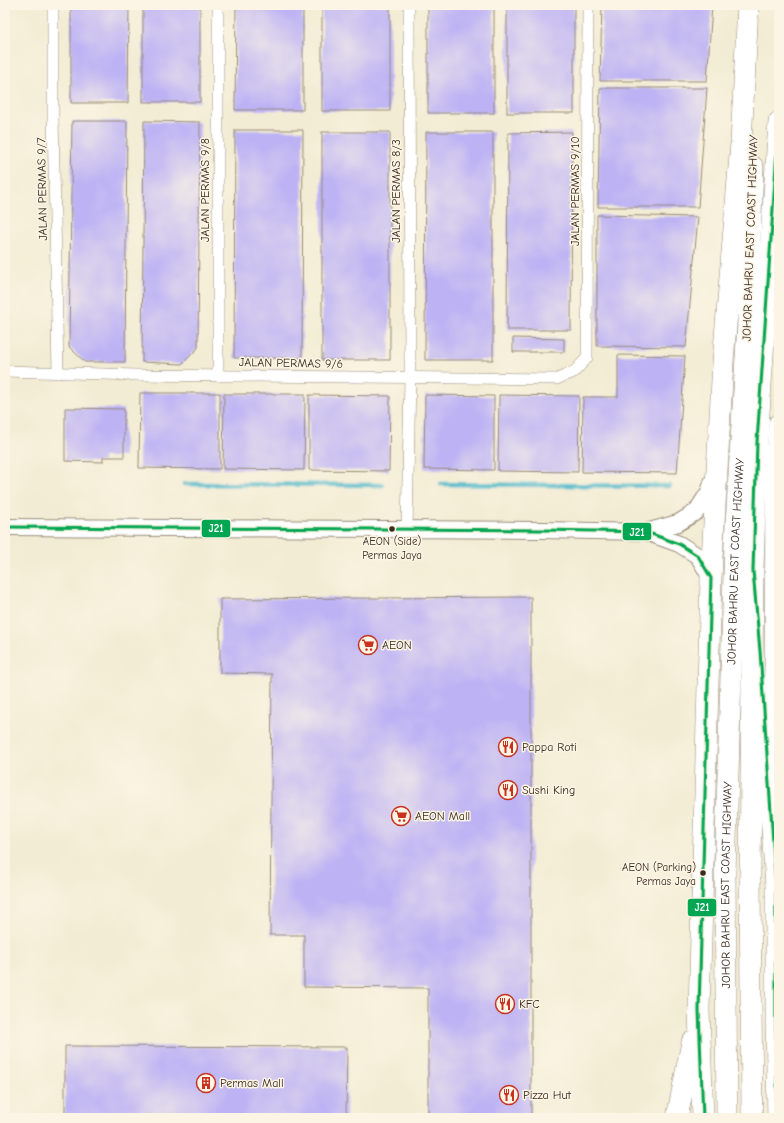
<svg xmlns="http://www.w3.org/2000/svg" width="784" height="1123" viewBox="0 0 784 1123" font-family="'Comic Neue',sans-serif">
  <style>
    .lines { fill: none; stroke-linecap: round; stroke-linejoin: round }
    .stream { stroke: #4eb8cb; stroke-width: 4.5 }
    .building { fill: #bdb3f4 }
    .street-casing { stroke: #978b79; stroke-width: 12 }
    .secondary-casing { stroke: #978b79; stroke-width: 18 }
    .highway-casing { stroke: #978b79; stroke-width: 22 }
    .street { stroke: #fff; stroke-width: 11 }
    .secondary { stroke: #fff; stroke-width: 16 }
    .highway { stroke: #fff; stroke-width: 21 }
    .bus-1-casing { stroke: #fcf5e5; stroke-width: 6 }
    .bus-1 { stroke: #00a651; stroke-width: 3 }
    .bus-dot { fill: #3b2a1e; stroke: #fcf5e5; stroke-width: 1.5 }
    .labels { text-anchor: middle; stroke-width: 3; stroke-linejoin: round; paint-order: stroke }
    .bus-label { font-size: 11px; fill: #3b2a1e; stroke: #fcf5e5 }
    .street-label { font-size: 12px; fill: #3b2a1e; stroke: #fcf5e5 }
    .poi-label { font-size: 12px; fill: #3b2a1e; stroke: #fcf5e5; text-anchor: start }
    .line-badge { stroke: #fcf5e5; stroke-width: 1.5 }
    .badge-label { font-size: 11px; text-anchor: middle; font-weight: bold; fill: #fff }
  </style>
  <rect width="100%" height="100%" fill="#fcf5e5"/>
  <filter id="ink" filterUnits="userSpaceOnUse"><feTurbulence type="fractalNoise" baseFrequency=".025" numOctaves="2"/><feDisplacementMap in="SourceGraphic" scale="8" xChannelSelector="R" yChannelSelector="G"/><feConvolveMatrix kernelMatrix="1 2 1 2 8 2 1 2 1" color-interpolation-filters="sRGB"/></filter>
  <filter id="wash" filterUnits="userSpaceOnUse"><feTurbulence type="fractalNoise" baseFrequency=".012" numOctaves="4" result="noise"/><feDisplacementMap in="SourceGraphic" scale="16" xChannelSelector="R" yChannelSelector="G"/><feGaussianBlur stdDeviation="0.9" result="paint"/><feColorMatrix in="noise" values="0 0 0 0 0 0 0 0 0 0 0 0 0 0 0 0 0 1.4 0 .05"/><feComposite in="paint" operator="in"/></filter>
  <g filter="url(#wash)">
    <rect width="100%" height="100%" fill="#f3ecd4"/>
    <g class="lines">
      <g class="stream">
        <polyline points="184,484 382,485"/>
        <polyline points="441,484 669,486"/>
      </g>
    </g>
    <g id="blocks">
      <g class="building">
        <polygon points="71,5 129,5 128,103 71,103"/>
        <rect x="143" y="5" width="57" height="97"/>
        <polygon points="236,5 303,5 303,110 235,110"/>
        <rect x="322" y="5" width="68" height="106"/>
        <rect x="428" y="5" width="66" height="108"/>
        <rect x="507" y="5" width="67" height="108"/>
        <polygon points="602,5 712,5 707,81 600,81"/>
        <polygon points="600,88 707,88 698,207 598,207"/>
        <polygon points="72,121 127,121 125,362 85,362 69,347"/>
        <polygon points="144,121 200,122 198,348 182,364 142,362"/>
        <polygon points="235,130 303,130 302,358 234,358"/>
        <rect x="322" y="132" width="68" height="228"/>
        <polygon points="426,132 493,132 493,360 425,360"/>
        <polygon points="572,132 571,330 507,330 508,133"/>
        <polygon points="597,215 698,217 686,347 597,346"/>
        <polygon points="513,338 564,339 564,352 513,352"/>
        <polygon points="618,355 685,356 677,473 582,472 583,397 618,397"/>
        <polygon points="140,393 220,393 220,469 139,468"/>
        <polygon points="224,394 305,394 304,470 223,469"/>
        <polygon points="309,395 390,396 389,471 309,470"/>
        <polygon points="425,395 494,396 494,470 424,469"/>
        <polygon points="499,395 579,396 578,472 498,471"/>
        <polygon points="65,408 124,409 124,457 103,457 103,462 65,461"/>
        <polygon points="531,597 531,1118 428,1118 428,988 304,987 304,935 270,935 272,674 220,673 220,599"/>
        <polygon points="65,1046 347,1047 346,1118 65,1118"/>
      </g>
    </g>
  </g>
  <g filter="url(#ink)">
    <use href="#blocks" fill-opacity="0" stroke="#978b79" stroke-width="1"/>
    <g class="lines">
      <g class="street-casing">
        <g id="street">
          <polyline points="53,5 53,116 58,373"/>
          <polyline points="5,371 136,375 557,379 574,372 587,358 588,5"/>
          <polyline points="218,376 218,5"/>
          <polyline points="407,530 410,377 409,5"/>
        </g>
      </g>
      <g class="secondary-casing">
        <g id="secondary">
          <polyline points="5,527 543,530 646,532 678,523 696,512 709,492 713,480"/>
          <polyline points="646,532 679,544 698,556 711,578"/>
        </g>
      </g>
      <g class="highway-casing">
        <g id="highway">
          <polyline points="764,711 776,886 776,1020 778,1118"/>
          <polyline points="777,729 775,697 776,471 779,424"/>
          <polyline points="677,1118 692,1042"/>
          <polyline points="703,1118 699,1010 711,578 723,362 741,143 748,5"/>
          <path id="s1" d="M727,1118L725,874L735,541L748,323V288L753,167"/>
          <polyline points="752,1118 750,877 753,571 757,442 779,122"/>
        </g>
      </g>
      <use href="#street" class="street"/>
      <use href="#secondary" class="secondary"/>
      <use href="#highway" class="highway"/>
      <g class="bus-1-casing">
        <g id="bus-1">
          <polyline points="5,527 543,530 646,532 679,544 698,556 711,578 699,1010 703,1118"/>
          <polyline points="778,1118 776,1020 776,886 760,651 753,571 757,442 779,122"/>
        </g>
      </g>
      <use href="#bus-1" class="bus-1"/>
    </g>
  </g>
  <defs>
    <g id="supermarket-ring" transform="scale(1)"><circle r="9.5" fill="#fcf5e5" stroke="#c8321e" stroke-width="1.5"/><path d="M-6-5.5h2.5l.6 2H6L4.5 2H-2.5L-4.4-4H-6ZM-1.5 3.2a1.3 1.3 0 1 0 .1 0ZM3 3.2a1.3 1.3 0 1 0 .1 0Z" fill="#c8321e"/></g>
    <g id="restaurant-ring" transform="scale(1)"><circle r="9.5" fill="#fcf5e5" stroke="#c8321e" stroke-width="1.5"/><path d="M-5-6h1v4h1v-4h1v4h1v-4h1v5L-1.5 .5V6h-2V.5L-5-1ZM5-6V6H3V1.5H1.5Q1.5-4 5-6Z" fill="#c8321e"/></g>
    <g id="building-ring" transform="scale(1)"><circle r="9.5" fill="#fcf5e5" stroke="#c8321e" stroke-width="1.5"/><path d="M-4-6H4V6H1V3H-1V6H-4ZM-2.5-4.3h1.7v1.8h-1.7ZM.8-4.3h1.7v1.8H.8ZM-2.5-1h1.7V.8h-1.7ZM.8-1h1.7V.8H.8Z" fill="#c8321e"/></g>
  </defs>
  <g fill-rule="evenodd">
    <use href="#supermarket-ring" x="368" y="645"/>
    <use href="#restaurant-ring" x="508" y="747"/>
    <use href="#restaurant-ring" x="508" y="790"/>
    <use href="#supermarket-ring" x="401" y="816"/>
    <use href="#restaurant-ring" x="505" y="1004"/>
    <use href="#building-ring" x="206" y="1083"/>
    <use href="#restaurant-ring" x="509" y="1095"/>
  </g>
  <g class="bus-dot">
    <circle cx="392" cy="529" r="3.5"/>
    <circle cx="703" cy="873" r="3.5"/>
  </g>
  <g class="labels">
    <g class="bus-label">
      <text x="392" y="545">AEON (Side)<tspan x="392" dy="14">Permas Jaya</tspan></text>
      <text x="696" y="871" text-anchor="end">AEON (Parking)<tspan x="696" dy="14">Permas Jaya</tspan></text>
    </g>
    <g class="street-label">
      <text transform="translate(42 189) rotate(-91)" y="4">JALAN PERMAS 9/7</text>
      <text transform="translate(205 190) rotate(-90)" y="4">JALAN PERMAS 9/8</text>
      <text transform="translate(396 191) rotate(-90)" y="4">JALAN PERMAS 8/3</text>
      <text transform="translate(575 191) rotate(-90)" y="4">JALAN PERMAS 9/10</text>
      <text transform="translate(750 238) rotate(-88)" y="4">JOHOR BAHRU EAST COAST HIGHWAY</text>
      <text transform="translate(291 363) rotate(1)" y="4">JALAN PERMAS 9/6</text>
      <text dy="4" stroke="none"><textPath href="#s1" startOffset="557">JOHOR BAHRU EAST COAST HIGHWAY</textPath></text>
      <text dy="4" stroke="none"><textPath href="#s1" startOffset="233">JOHOR BAHRU EAST COAST HIGHWAY</textPath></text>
    </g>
    <g class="poi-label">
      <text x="382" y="649">AEON</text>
      <text x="522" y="751">Pappa Roti</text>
      <text x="522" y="794">Sushi King</text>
      <text x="415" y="820">AEON Mall</text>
      <text x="519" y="1008">KFC</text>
      <text x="220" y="1087">Permas Mall</text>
      <text x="523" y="1099">Pizza Hut</text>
    </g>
  </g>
  <g class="line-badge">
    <rect x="201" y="519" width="30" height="19" rx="4" fill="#00a651"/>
    <rect x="622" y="522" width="30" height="19" rx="4" fill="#00a651"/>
    <rect x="687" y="898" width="30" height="19" rx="4" fill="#00a651"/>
  </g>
  <g class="badge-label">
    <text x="216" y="532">J21</text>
    <text x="637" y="536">J21</text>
    <text x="702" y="911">J21</text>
  </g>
  <rect width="784" height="1123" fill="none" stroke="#fcf5e5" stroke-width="20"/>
</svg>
